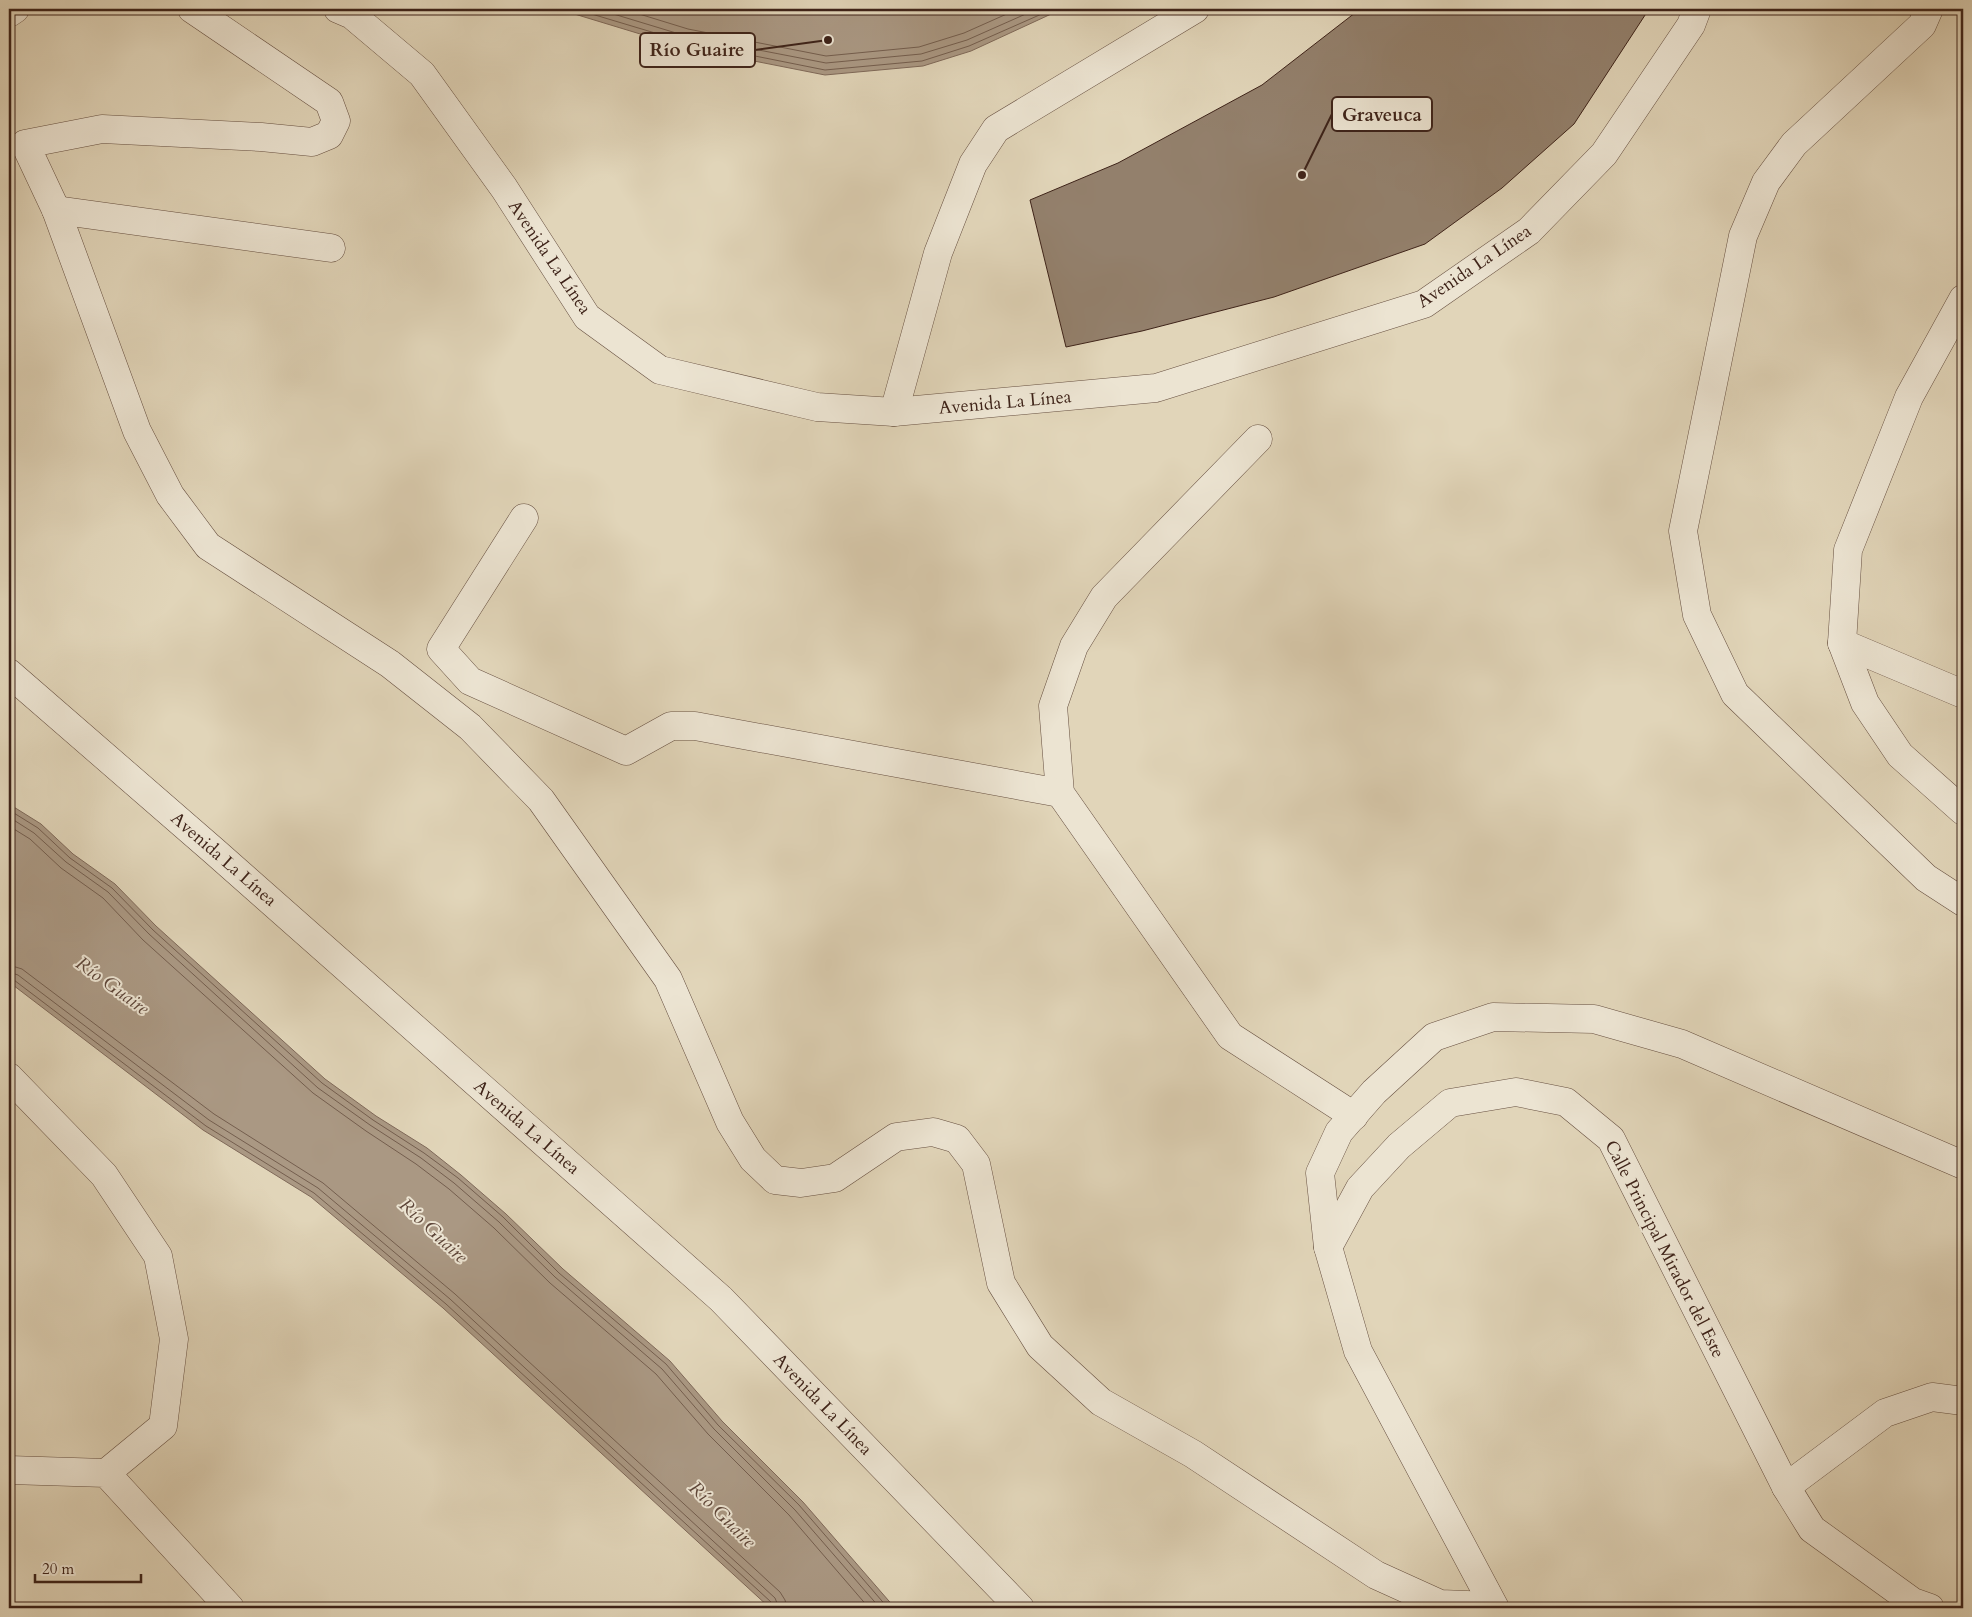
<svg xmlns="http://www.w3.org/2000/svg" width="1972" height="1617" viewBox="0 0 1972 1617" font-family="Cardo,serif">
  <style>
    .water { fill: #aa9883; stroke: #7f6959 }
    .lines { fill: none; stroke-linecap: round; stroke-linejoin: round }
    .shore { stroke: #745e4e; stroke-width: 1 }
    .building { fill: #93806c; stroke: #3e2319 }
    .minor-casing { stroke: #675041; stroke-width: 29 }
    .minor { stroke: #ece4d2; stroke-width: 28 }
    .labels { text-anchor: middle; stroke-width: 4; stroke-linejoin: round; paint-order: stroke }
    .street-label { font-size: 18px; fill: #3e2319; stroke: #ece4d2 }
    .water-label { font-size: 19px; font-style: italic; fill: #5e4639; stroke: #ece4d2 }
    .leader { fill: none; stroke: #3e2319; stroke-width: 2 }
    .callout-dot { fill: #3e2319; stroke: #ece4d2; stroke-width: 2 }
    .callout { fill: #ece4d2; stroke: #3e2319; stroke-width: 2 }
    .callout-label { font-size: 19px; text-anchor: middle; font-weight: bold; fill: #3e2319 }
  </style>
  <rect width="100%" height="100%" fill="#e1d5b9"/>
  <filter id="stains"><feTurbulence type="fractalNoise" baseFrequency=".004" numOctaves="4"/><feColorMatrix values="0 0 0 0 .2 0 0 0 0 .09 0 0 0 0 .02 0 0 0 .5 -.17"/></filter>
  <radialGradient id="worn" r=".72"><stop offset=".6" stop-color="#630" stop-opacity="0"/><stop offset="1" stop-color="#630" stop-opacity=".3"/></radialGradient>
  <g class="water">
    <polygon points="558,9 1062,9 971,51 923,66 825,75 683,47"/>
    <polygon points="9,804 41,824 73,854 115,884 156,926 325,1079 376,1116 427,1148 461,1175 506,1214 563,1269 670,1361 722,1421 803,1502 895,1608 770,1608 443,1308 311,1197 203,1130 9,982"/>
  </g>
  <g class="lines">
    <g class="shore">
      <polyline points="575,9 685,42 825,70 922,61 969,46 1053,9"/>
      <polyline points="597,9 686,36 826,63 921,54 967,40 1037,9"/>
      <polyline points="623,9 688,29 826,56 919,47 964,33 1018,9"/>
      <polyline points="9,810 38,828 70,858 112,888 153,930 322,1083 373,1120 424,1153 458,1178 503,1217 559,1273 666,1364 718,1425 799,1505 888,1608"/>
      <polyline points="9,817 34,833 66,862 108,892 149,934 318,1088 370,1125 421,1158 454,1183 499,1222 555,1277 662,1369 714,1429 795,1510 880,1608"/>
      <polyline points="9,826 30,839 61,868 103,898 143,940 313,1093 366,1131 416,1164 449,1189 494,1228 550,1283 656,1374 708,1434 789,1515 869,1608"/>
      <polyline points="9,965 22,969 214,1114 323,1183 455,1294 780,1592 785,1600 787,1608"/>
      <polyline points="9,972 18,975 209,1120 318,1188 450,1299 775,1598 779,1608"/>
      <polyline points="9,978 14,980 206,1126 314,1193 446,1304 771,1602 773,1608"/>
    </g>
  </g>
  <polygon class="building" points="1360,9 1649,9 1574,124 1502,188 1425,244 1274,297 1142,331 1066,347 1030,200 1118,163 1262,85"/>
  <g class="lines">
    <g class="minor-casing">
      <g id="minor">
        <polyline points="192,9 329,102 336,121 329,135 312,142 261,137 102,129 25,144 56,210 137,431 170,495 208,546 390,664 470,727 541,800 668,979 730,1122 753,1159 775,1180 801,1183 835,1178 896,1137 933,1132 957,1139 976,1164 1001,1283 1040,1346 1101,1402 1193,1454 1376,1575 1440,1604 1493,1606"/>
        <polyline points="338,9 352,15 422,74 504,188 587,317 660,370 817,407 894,412 1156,388 1424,304 1529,231 1604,154 1691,25 1697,9"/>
        <polyline points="1929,9 1922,25 1794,144 1766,182 1743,236 1683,531 1697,615 1735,694 1926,878 1963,902"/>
        <polyline points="9,13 15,9"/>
        <polyline points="56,210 331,248"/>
        <polyline points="1963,299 1909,397 1848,550 1842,643 1865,703 1900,755 1963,811"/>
        <polyline points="894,412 938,253 973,164 996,129 1195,9"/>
        <polyline points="1258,439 1104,597 1074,646 1053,706 1060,793 1230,1036 1354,1116"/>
        <polyline points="524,518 441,649 470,681 626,751 671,726 695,726 1060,793"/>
        <polyline points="1842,643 1963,694"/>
        <polyline points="9,673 214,851 721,1299 1020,1608"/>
        <polyline points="9,1077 104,1175 158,1256 174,1339 163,1426 106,1473"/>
        <polyline points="1328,1247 1360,1188 1399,1146 1450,1103 1516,1092 1566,1102 1611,1139 1786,1487 1812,1529 1913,1602 1930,1608"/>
        <polyline points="9,1470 106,1473 230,1608"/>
        <polyline points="1786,1487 1885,1413 1932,1397 1963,1401"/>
        <polyline points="1495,1608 1358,1351 1328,1247 1320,1173 1339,1132 1374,1092 1434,1037 1493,1017 1594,1019 1682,1044 1963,1165"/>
      </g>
    </g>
    <use href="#minor" class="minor"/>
  </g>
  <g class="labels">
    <g class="street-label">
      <text transform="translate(550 257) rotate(56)" y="6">Avenida La Línea</text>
      <text transform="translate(1474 266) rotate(-34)" y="6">Avenida La Línea</text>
      <text transform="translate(1005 402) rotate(-5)" y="6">Avenida La Línea</text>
      <text transform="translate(224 859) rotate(41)" y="6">Avenida La Línea</text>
      <text transform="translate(527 1127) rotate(41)" y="6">Avenida La Línea</text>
      <text transform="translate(1665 1249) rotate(63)" y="6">Calle Principal Mirador del Este</text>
      <text transform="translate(823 1404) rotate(46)" y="6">Avenida La Línea</text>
    </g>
    <g class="water-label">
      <text transform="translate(113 985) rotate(36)" y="7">Río Guaire</text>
      <text transform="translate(434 1230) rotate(43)" y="7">Río Guaire</text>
      <text transform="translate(723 1514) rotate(45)" y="7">Río Guaire</text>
    </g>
  </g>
  <path class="leader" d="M828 40L755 50M1302 175L1332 114"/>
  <g class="callout-dot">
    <circle cx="828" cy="40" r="5"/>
    <circle cx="1302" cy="175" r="5"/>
  </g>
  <g class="callout">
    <rect x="640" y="33" width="115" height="34" rx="5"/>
    <rect x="1332" y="97" width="100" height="34" rx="5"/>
  </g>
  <g class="callout-label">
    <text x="697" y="56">Río Guaire</text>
    <text x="1382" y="121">Graveuca</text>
  </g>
  <rect width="1972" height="1617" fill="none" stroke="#e1d5b9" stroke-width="30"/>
  <rect x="10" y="10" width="1952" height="1597" fill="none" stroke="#3e2319" stroke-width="2.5"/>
  <rect x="15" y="15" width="1942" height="1587" fill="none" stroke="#3e2319"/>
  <path d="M35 1574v8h106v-8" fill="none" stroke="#3e2319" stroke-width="2.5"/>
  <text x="42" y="1574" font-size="15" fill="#3e2319" stroke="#ece4d2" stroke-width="4" paint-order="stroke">20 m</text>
  <rect width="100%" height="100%" filter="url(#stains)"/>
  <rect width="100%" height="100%" fill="url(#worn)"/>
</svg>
